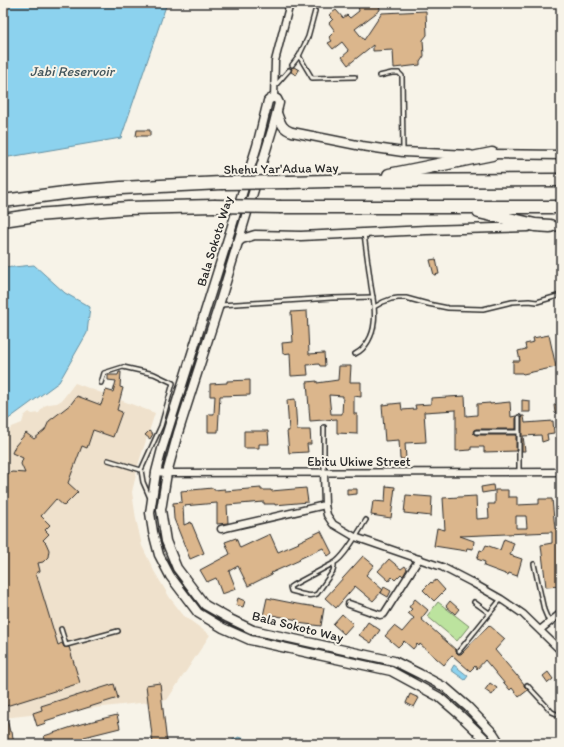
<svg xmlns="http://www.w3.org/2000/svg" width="564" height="747" viewBox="0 0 564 747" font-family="Itim,sans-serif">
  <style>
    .built { fill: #efe1cc }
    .green { fill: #bce39e; stroke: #748764 }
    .water { fill: #8cd2ee; stroke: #658fa0 }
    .building { fill: #dbb68c; stroke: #2b2b2b; fill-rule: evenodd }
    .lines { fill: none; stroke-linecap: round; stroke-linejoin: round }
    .service-casing { stroke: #2b2b2b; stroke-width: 6 }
    .minor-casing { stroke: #2b2b2b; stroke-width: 9 }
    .tertiary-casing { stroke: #2b2b2b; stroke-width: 11 }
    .motorway-casing { stroke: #2b2b2b; stroke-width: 15 }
    .service { stroke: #f7f3e8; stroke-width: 3 }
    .minor { stroke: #f7f3e8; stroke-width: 6 }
    .tertiary { stroke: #f7f3e8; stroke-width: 8 }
    .motorway { stroke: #f7f3e8; stroke-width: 12 }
    .motorway-bridge-casing { stroke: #2b2b2b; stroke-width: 15; stroke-linecap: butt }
    .motorway-bridge { stroke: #f7f3e8; stroke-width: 12 }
    .labels { text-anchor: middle; stroke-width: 4; stroke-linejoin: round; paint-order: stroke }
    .street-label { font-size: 13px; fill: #2b2b2b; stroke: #f7f3e8 }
    .water-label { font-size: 14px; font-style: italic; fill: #43555c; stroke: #f7f3e8 }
  </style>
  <rect width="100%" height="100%" fill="#f7f3e8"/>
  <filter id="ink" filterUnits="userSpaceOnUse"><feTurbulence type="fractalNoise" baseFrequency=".025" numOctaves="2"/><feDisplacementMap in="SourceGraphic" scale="8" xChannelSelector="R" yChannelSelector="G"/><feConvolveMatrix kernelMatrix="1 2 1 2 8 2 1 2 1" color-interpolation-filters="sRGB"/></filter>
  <g filter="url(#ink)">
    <polygon class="built" points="75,383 155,413 139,462 132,492 136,519 142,546 154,571 170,598 184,616 210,635 167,700 3,718 3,438 12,427 22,423 24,416 29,412 32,414 39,413 44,406 49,404 57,403 62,400"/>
    <polygon class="green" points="438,602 469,626 457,641 427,616"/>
    <g class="water">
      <polygon points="3,3 167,3 121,138 3,158"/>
      <polygon points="34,265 65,293 90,307 87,333 59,382 3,423 3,268"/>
      <polygon points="454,665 468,676 465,680 451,670"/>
      <polygon points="239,737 259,744 224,744"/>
    </g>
    <g class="building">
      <polygon points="379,3 380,10 355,29 364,40 382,13 426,11 427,35 423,40 424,56 420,62 420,65 394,68 393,50 373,51 373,45 348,65 342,57 349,51 342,42 333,49 328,43 332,41 329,37 335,31 329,23 333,19 329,15 336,10 343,18 347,15 350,18 359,11 358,5"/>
      <polygon points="294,67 299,70 296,75 291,72 292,69 291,68"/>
      <polygon points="137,130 150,130 150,136 136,136"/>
      <polygon points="436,259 439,274 434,275 430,260"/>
      <polygon points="307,311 309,354 324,353 325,366 320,366 319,364 307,365 308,375 291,376 290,353 283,354 282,343 293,342 291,312"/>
      <polygon points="549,335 556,367 523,374 522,373 513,373 513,361 520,361 518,351 526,349 525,344 534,342 533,338"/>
      <path d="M339,366H351L350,382H361V397L354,396V414H357V434L337,433V419L310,421L307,382L317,381V383L338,380ZM329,395L343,396L342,414H331Z"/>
      <polygon points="119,372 121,372 120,387 123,388 117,410 122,412 113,437 93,430 87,448 82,446 68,483 78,492 64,506 56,499 41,516 50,525 45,530 49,534 43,540 46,543 49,550 48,557 43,562 38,563 40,571 36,573 58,645 62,643 64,647 69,647 80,683 3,707 3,478 7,474 12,472 25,473 21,464 23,458 12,453 15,446 26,433 34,439 45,430 49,421 71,404 77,396 101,405 106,390 113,392 116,381 108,380 108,375 118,375"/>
      <polygon points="250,380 250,395 220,396 218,432 208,432 208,414 214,414 215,396 210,396 210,384 227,383 227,381"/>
      <polygon points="465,396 466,416 477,415 477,404 490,403 490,404 510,402 511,417 516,416 516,429 476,429 474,430 473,432 474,434 476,435 516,435 516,451 484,452 484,447 471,447 471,450 456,451 456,410 424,412 426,442 405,443 406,459 400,459 399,440 385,441 382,405 401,403 402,410 416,409 415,405 431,404 431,398"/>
      <polygon points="295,399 297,430 310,430 311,444 307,444 308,452 289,453 287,431 289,431 287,400"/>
      <polygon points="522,400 530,401 530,412 522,412"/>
      <polygon points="561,404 561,413 555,413 554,405"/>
      <polygon points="522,416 524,416 525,423 553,421 554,433 547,434 548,440 542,442 541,435 523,436 525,451 522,451"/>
      <polygon points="149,431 153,434 150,439 145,435"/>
      <polygon points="244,431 268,431 269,444 259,444 259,448 244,448"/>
      <polygon points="493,485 494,491 482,493 481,487"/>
      <polygon points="386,486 395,487 391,518 371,515 373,501 385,502"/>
      <polygon points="213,488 214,490 225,489 225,491 261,488 261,490 271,490 271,491 306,488 308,502 275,505 275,504 264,504 264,502 227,505 228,523 217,524 217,503 183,506 184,525 191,522 204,553 190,559 174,519 173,503 182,502 181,491"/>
      <polygon points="347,489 357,489 357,494 347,495"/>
      <path d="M495,490H508V497H517V505L539,504V499H552L555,529H561V537H560L561,551V586L546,587L541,545L552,543V532L460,536L474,541L473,549L467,548L466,551L434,546L437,528L445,530L443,498L476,496L477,519L489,518L488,504H495ZM516,516H526L527,528H516Z"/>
      <polygon points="406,495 432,497 431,516 404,513"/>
      <polygon points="321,531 332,553 328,556 323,548 299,559 300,560 271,573 272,574 248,586 238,566 229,571 236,589 222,594 216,578 207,582 200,570 230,554 225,542 236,538 240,548 270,534 278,552 299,543 298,542"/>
      <polygon points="504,539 514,543 510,555 522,559 517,576 509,573 508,575 484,566 485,562 477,559 480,550 483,551 486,545 500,550"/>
      <polygon points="363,556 374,565 366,575 383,590 373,601 355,586 336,608 325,598"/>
      <polygon points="389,559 401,569 405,566 407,569 403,576 401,574 395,580 392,577 389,581 378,571"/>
      <polygon points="436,580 445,590 434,601 423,590 431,582 432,583"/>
      <polygon points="384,587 391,591 388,597 381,593"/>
      <polygon points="238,598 245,601 243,607 236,605"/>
      <polygon points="267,598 297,604 324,608 321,626 297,623 298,620 272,615 272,618 263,616"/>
      <polygon points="415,599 428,610 421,619 456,650 456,652 458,654 461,654 489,625 505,639 495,650 517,676 517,675 524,684 524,686 528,690 519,697 512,688 510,690 485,660 477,669 475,666 470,671 452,655 444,665 420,644 419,646 417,644 413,649 404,641 398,647 385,636 394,626 402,632 414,618 408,613 412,609 409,607"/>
      <polygon points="450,601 459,609 455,614 446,606"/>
      <polygon points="342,614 353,624 344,634 333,624"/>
      <polygon points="368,622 380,630 371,643 359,635"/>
      <polygon points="548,672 553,679 548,683 543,676"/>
      <polygon points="160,683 167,744 153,744 146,685"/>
      <polygon points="490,683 497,688 492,695 485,690"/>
      <polygon points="114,684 118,698 45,721 46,723 37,726 33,713 42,710 41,706 76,695 76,696"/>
      <polygon points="410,694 419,698 414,707 406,703"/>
      <polygon points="5,711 10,732 12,732 14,744 3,744 3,712"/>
      <polygon points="117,715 120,728 84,737 85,739 70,744 46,744 44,736 81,724"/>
    </g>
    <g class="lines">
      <g class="service-casing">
        <g id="service">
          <polyline points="299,56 312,78 355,77"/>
          <polyline points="292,65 299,56 308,37 315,11"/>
          <polyline points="379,76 392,73 399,73 402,76 403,150"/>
          <polyline points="275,86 289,70"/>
          <polyline points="220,305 332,298 373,297"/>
          <polyline points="374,307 383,302 391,299 398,298 406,298 428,304 448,308 483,309 512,302 529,301 537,302 561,295"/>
          <path d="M355,354C366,349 373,335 374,323C376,311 373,298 371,286C369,269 366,251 364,233"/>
          <polyline points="101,383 104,373 123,367 154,374 173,383 161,426 141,470"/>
          <polyline points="324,427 324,473"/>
          <polyline points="476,432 519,432"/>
          <polyline points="108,460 141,470 143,482 150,498"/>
          <polyline points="519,472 519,417"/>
          <path d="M334,563V567L333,571L317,594C309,598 300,593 291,591L290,587L293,585L334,563C345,557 359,531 366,520"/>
          <polyline points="534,564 544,610 549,622"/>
          <polyline points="474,602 489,613"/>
          <polyline points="61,629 66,645 118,631"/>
          <polyline points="459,651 501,599"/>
          <polyline points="527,685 552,712 561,716"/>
        </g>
      </g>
      <g class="minor-casing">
        <g id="minor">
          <polyline points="274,98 275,61 290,3"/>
          <polyline points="156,472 167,473 561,472"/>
          <polyline points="324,473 325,505 327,515 333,524 355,537 442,567 471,582 501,599 523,614 561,651"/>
          <polyline points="221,529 325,505"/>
          <polyline points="349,604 380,615 384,614 419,559"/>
          <polyline points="540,630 561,613"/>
        </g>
      </g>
      <g class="tertiary-casing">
        <g id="tertiary">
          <path d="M277,113C281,123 282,129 292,132L362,146L403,152L470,155"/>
          <polyline points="488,154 561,155"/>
          <polyline points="546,227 561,226"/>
          <polyline points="237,243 242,239 255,235 301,236 426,230 528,227"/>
          <path d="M488,744L485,739L460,715L439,697L391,671L250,640L223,628L198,613L170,576L159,555L153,532L150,513L156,472L162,449L257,146L268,101C271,98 273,97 277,99L279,103L273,127L219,305L178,433L167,473L161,510L166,541L177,568L205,605L228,618L253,630L394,661L420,674L446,688L468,707L493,733L500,744"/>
        </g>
      </g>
      <g class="motorway-casing">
        <g id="motorway">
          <polyline points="389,175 492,154"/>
          <polyline points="289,182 328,181 561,180"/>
          <polyline points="3,201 72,192 121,188 221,183"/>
          <polyline points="281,207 561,207"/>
          <polyline points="479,212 535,225 550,226"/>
          <polyline points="3,220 36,215 128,208 214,206"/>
        </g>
      </g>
      <use href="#service" class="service"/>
      <use href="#minor" class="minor"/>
      <use href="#tertiary" class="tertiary"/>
      <use href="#motorway" class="motorway"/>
      <g class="motorway-bridge-casing">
        <g id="motorway-bridge">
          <polyline points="221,183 289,182"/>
          <polyline points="214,206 281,207"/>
        </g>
      </g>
      <use href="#motorway-bridge" class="motorway-bridge"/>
    </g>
  </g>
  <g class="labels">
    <g class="street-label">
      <text transform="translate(281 168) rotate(-1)" y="5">Shehu Yar'Adua Way</text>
      <text transform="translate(214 241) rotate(-73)" y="5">Bala Sokoto Way</text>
      <text x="359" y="466">Ebitu Ukiwe Street</text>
      <text transform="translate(298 626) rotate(14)" y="5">Bala Sokoto Way</text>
    </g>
    <g class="water-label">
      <text x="72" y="76">Jabi Reservoir</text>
    </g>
  </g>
  <rect width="564" height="747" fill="none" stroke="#f7f3e8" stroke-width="16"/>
  <rect x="8" y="8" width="548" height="731" fill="none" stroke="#2b2b2b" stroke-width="1.5" filter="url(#ink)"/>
</svg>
